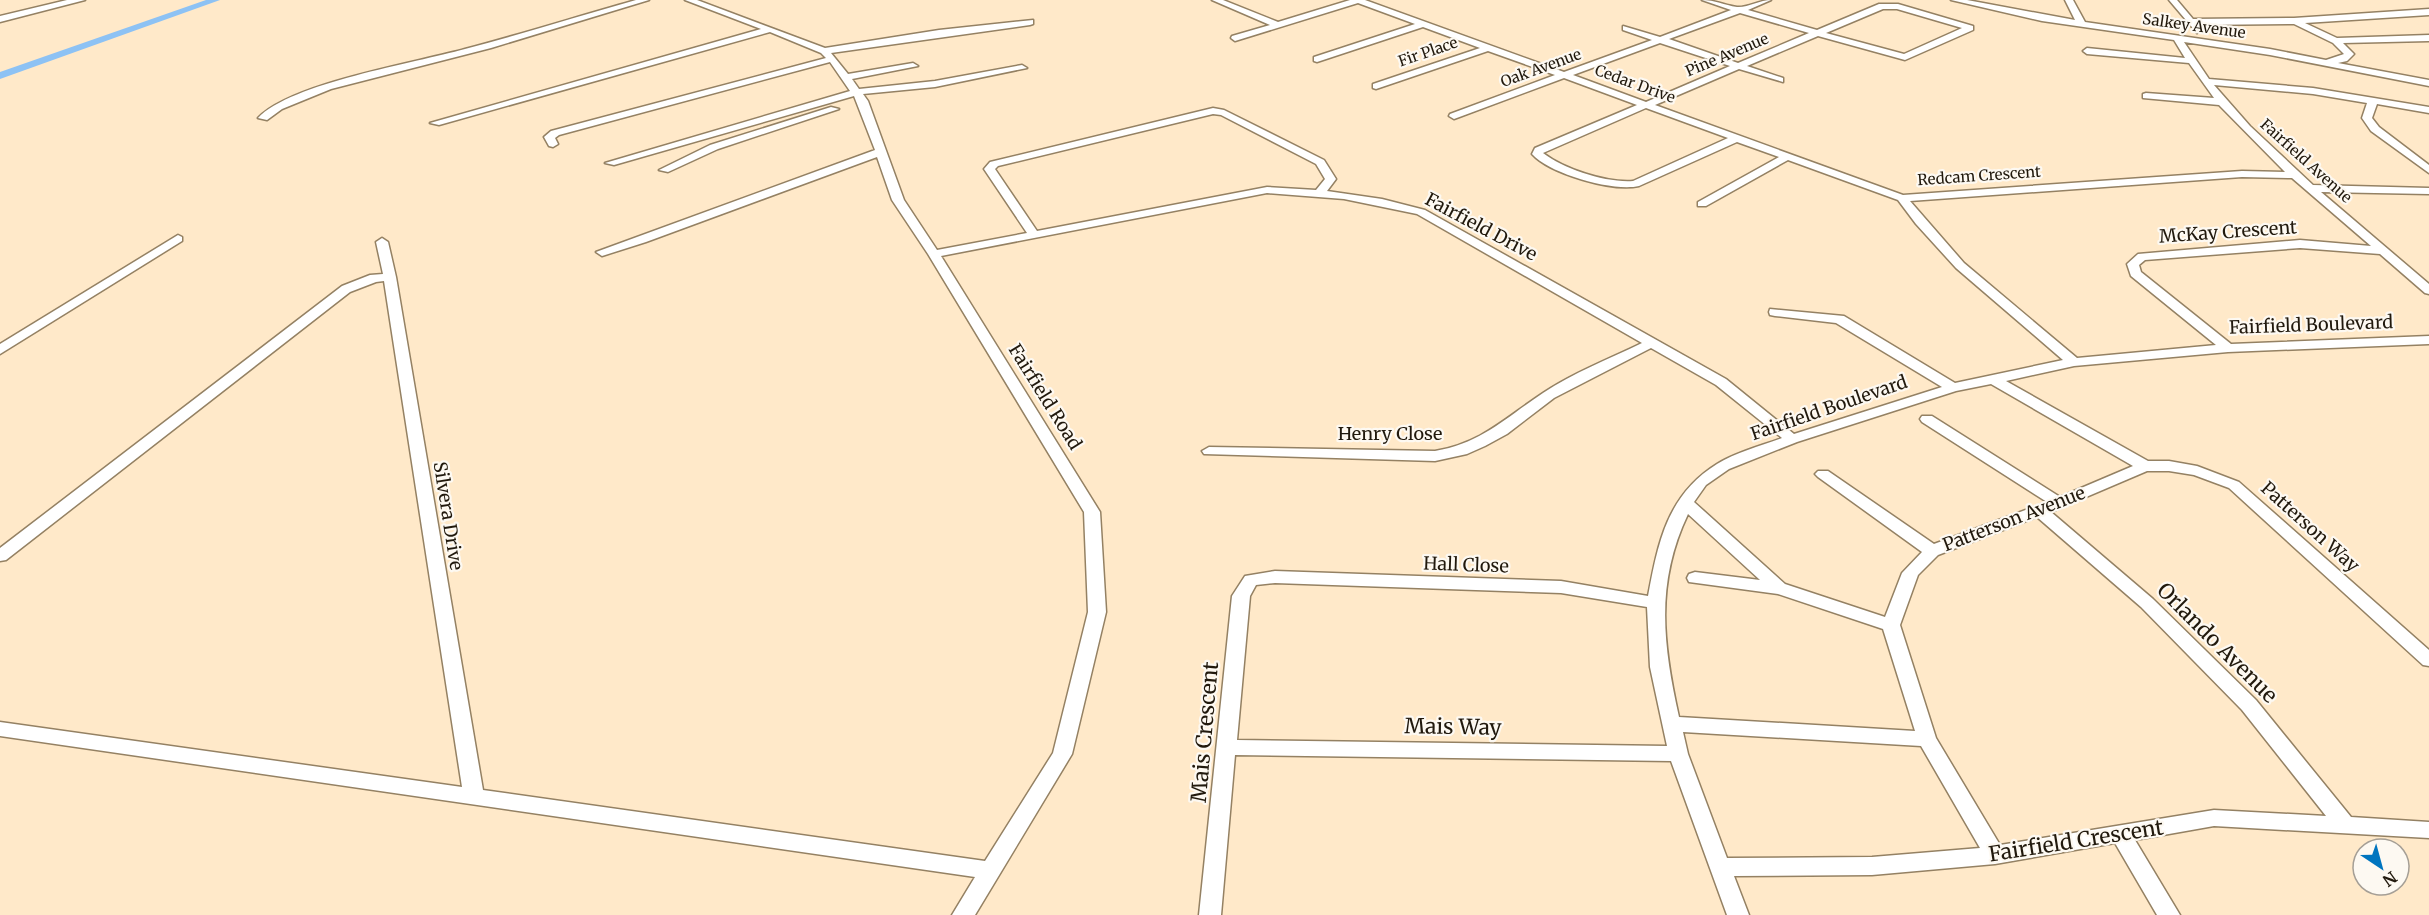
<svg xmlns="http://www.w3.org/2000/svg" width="2429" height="915" viewBox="0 0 2429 915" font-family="Merriweather,serif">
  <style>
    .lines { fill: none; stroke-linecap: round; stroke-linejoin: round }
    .canal { fill: #8dc2f4; fill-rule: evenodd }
    .minor-casing { stroke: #948163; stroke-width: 3 }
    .tertiary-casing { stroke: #948163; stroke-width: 3 }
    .minor { fill: #fff; fill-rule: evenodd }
    .tertiary { fill: #fff; fill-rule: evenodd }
    .labels { text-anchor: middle; stroke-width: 4.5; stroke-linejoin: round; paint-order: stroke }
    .far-street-label { font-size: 15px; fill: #21190d; stroke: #fdf9f2 }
    .street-label { font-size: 18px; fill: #21190d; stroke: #fdf9f2 }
    .near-street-label { font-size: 21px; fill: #21190d; stroke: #fdf9f2 }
  </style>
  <rect width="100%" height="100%" fill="#ffe9c9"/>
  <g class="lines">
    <polygon class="canal" points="206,0 220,0 0,79 0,72"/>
    <g class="minor-casing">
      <g id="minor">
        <path d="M636,0H649L491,48L331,89L282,109L267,120L258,118C291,83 415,63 465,49C522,34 579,16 636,0Z"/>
        <path d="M685,0H697L825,48L939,30L1033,20V24L1030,25L831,53L848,74L913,63L918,66L852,79L859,89L935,81L1022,65L1027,68L935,87L863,94L868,101L904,200L937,250L1027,233L984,169L990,162L1213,108L1224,110L1324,160L1336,179L1327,191L1382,199L1425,210L1726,379L1794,434L1942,387L1836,323L1775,316L1770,315L1769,312L1770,309L1844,316L1955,383L2063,360L1956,268L1916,224L1898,200L1788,160L1706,206H1698V202L1779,157L1737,142L1639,186C1613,192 1550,174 1532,154L1535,148L1637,105L1564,78L1454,119L1449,116L1450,114L1555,75L1488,51L1376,89L1373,88V84L1480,48L1423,27L1317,62L1314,61V57L1415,24L1358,3L1235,41L1231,38L1232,36L1270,25L1212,0H1223L1278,22L1350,0H1365L1564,72L1652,40L1623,30V26L1660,37L1731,10L1702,0C1715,0 1724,5 1737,7C1747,8 1760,0 1771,0L1748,10L1817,30L1879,4H1898L1973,26V30L1905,60L1818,36L1747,66L1783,78V82L1739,69L1655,105L1903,195L2242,171L2285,172L2219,105L2143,98V94L2146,93L2214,98L2189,63L2087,54L2083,51L2087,48L2185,58L2174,40L2042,21L1951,0H1967L2075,20L2065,0H2073L2085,22L2270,49L2326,60L2344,54L2333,43L2294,24L2197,25L2201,30L2197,33L2169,0H2177L2193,19L2294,18L2429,9V15L2305,23L2337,38L2429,35V41L2343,43L2354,54L2347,61L2338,63L2429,80V86L2270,55L2184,42L2209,79L2313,88L2429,107V113L2377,104L2372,118L2379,127L2429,165V173L2371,131L2362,118L2367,103L2313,94L2214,85L2250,126L2313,185L2429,188V194L2321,192L2429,284V294L2425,293L2380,254L2300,248L2145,260L2139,265L2141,272L2231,344L2429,336V344L2228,352L2074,366L2006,381L2148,461H2169L2197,466L2239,482L2429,650V666L2423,665L2229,488L2194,475L2169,471H2147L2051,512L2153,599L2256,700L2351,817L2429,822V838L2214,826L2135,840L2180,915H2157L2115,843L1995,864L1872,875L1734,876L1749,915H1727L1671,761L1235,755L1221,915H1199L1232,596L1245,576L1275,571L1561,581L1648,596C1658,543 1667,495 1717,464C1736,452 1761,446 1782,438L1716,385L1651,348L1554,398L1507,434L1485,446L1467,454L1435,461L1204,454L1202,451L1209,447L1435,451C1482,443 1505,418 1543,393C1573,373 1609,359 1642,343L1417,214L1344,199L1267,193L941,256L1100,512L1106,612L1072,754L975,915H952L975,877L0,736V722L462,787L384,281L376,282L350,292L6,560L0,561V548L342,286L370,275L383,274L376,242L382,238L388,242L396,277L483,790L985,861L1053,753L1088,612L1084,512L928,254L892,200L877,157L646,242L602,256L596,252L875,150L854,96L614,165L605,163L850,91L830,62L559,135L555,138L558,144L553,147L549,146L544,137L551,131L826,58L821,53L770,32L439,125L430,123L761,29ZM1883,9H1897L1962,28L1904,54L1826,33ZM1740,13L1809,33L1738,63L1669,39ZM1660,43L1730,66L1646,102L1573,75ZM1646,108L1728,138L1633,181C1606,183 1564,169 1543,153ZM1213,114L1221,115L1316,164L1325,179L1316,190L1267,187L1037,231L995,169L998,166ZM2242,177L2292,178L2371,246L2300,240L2138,254L2127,264L2131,276L2216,345L2077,358L1964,263L1910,201ZM1991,384L2133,466L2060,497L1932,416H1922L1920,419L1922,422L2047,502L1934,544L1828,471H1818L1815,474L1818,477L1922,552L1902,573L1885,617L1785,584L1694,502L1706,485L1729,469L1797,442L1956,391ZM1688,514L1760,580L1695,572L1689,574L1687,578L1689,582L1778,594L1883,629L1915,731L1679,717C1663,645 1655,583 1688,514ZM2037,517L2141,607L2242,710L2326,816L2214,810L2000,845L1936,738L1900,625L1918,575L1938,555ZM1275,583L1561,593L1647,607L1650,667L1667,746L1237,740L1250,596L1256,585ZM1683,732L1921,746L1980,848L1872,857L1727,858L1688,754Z"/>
        <polygon points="831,107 839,109 718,149 668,172 659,170 710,145"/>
        <polygon points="178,235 182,237 182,241 0,354 0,344"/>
      </g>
    </g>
    <g class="tertiary-casing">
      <polygon id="tertiary" points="67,0 85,0 0,22 0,16"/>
    </g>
    <use href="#minor" class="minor"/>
    <use href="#tertiary" class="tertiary"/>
  </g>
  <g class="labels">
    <g class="far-street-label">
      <text transform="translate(2194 26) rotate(8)" y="5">Salkey Avenue</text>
      <text transform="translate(1428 52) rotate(-19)" y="5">Fir Place</text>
      <text transform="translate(1727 55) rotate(-23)" y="5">Pine Avenue</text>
      <text transform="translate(1541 68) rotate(-20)" y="5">Oak Avenue</text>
      <text transform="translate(1635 84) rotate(20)" y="5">Cedar Drive</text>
      <text transform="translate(2306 161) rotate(42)" y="5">Fairfield Avenue</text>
      <text transform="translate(1979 176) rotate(-4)" y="5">Redcam Crescent</text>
    </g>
    <g class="street-label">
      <text transform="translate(1481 227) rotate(28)" y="6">Fairfield Drive</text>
      <text transform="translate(2228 232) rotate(-4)" y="6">McKay Crescent</text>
      <text transform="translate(2311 325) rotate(-2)" y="6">Fairfield Boulevard</text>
      <text transform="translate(1045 397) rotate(58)" y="6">Fairfield Road</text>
      <text transform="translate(1829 408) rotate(-19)" y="6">Fairfield Boulevard</text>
      <text x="1390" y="440">Henry Close</text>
      <text transform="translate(448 516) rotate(81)" y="6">Silvera Drive</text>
      <text transform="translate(2014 519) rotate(-21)" y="6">Patterson Avenue</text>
      <text transform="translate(2310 527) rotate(42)" y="6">Patterson Way</text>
      <text transform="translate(1466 565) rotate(2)" y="6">Hall Close</text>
    </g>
    <g class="near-street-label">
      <text transform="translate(2217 643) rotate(45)" y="7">Orlando Avenue</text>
      <text transform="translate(1453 727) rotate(1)" y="7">Mais Way</text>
      <text transform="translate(1205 732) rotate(-85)" y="7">Mais Crescent</text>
      <text transform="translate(2076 841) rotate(-9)" y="7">Fairfield Crescent</text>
    </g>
  </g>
  <g transform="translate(2381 867) rotate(144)"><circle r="28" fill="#fdf9f2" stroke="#a59f96" stroke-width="1.5"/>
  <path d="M0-4.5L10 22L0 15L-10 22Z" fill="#0075bf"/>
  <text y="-9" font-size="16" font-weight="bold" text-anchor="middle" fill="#21190d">N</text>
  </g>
</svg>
